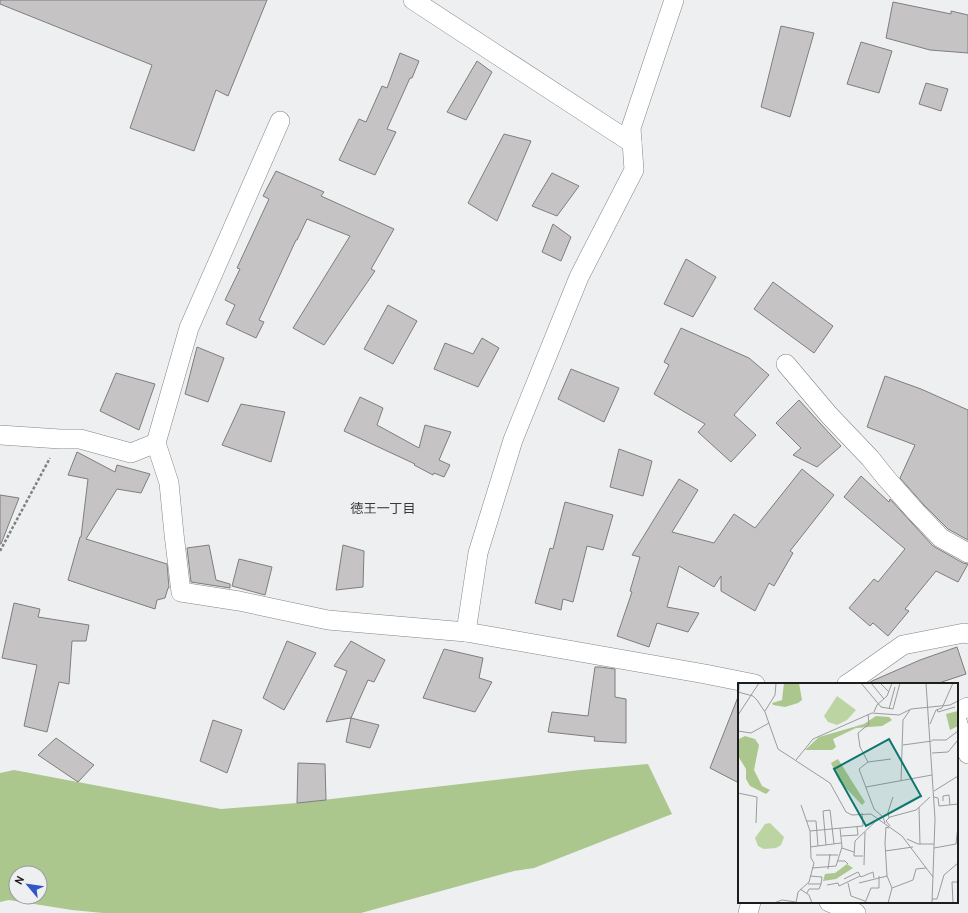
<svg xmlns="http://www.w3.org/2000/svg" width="968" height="913" viewBox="0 0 968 913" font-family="'PT Sans','Noto Sans JP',sans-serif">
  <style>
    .forest { fill: #abc78d; fill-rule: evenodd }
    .building { fill: #c5c3c4; stroke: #7f7d7e }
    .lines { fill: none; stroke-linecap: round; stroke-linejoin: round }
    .minor-casing { stroke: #838586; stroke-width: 20 }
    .path { stroke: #808282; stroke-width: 2.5; stroke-dasharray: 3 2; stroke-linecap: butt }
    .minor { stroke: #fff; stroke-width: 19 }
    .labels { text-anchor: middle; stroke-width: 4; stroke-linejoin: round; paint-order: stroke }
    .neighbourhood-label { font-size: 13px; fill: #37383a; stroke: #edeff1 }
    .inset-river { fill: none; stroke: #99c5f5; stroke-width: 2 }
    .inset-road { fill: none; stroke: #999b9c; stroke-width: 1 }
    .view { fill: #0f766e; fill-opacity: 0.15; stroke: #0f766e; stroke-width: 2 }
    .inset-edge { fill: none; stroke: #1c1d1d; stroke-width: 2 }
  </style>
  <rect width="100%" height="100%" fill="#edeff1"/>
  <path class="forest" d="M648,764L672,814L534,868L514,871L361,913H103L72,910L9,900L0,902V773L14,770L221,809L297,803L580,770ZM16,873H40V897H16Z"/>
  <g class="building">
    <polygon points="0,0 267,0 228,96 216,90 194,151 130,128 152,65 0,4"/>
    <polygon points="893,2 951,14 951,11 968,15 968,53 930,50 886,38"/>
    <polygon points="781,26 814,33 790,117 761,107"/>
    <polygon points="861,42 892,51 879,93 847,84"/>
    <polygon points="400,53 419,61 412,78 410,78 387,129 396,132 375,175 339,160 359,119 366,122 382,86 387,88"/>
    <polygon points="477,61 492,72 466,120 447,112"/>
    <polygon points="926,83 948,89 941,111 919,104"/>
    <polygon points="504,134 531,141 497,221 468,203"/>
    <polygon points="276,171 324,192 321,196 394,229 371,269 375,271 324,345 293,328 350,236 307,219 297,240 296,240 259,320 264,322 256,338 226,324 235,305 225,300 240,269 237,268 269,199 263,196"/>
    <polygon points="552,173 579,186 557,216 532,206"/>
    <polygon points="553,224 571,237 561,261 542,252"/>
    <polygon points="686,259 716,277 693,317 664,304"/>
    <polygon points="773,282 833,326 814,353 754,309"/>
    <polygon points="388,305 417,321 393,364 364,349"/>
    <polygon points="681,328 749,358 769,375 734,415 756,435 731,462 698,432 705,424 654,394 669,365 664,362"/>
    <polygon points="482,338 499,348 478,387 434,369 445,343 473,354"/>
    <polygon points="197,347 224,358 208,402 185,394"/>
    <polygon points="571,369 619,388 604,422 558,399"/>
    <polygon points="116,373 155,384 139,430 100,411"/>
    <polygon points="885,376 921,389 968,410 968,540 948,529 924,505 900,478 915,445 867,427"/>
    <polygon points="360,397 383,408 377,425 419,448 425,425 451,432 439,460 450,465 444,477 434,473 433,475 414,465 415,464 344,431"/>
    <polygon points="799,400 841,446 817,467 793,455 801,448 776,423"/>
    <polygon points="241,404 285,412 271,462 222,445"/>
    <polygon points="619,449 652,461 643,496 610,487"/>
    <polygon points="77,452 115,472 117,465 150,474 141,493 117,489 86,539 167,564 169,588 168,588 165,598 157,600 155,609 68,580 80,537 81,537 88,479 68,475"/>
    <polygon points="802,469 834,495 790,551 793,553 774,586 769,583 755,611 721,591 721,576 714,587 679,566 667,607 699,613 688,632 657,623 649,647 617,636 632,592 630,591 640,557 632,555 679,479 698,490 672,532 714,543 734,514 755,528"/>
    <polygon points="861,476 889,502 890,499 933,546 963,563 968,564 958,582 936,571 905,609 909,611 888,636 873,623 870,626 849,608 874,579 878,582 905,549 844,497"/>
    <polygon points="0,495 19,498 1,544 0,544"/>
    <polygon points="565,502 613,515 603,550 587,546 573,602 563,599 561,610 535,603 550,548 553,549"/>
    <polygon points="209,545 216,580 230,584 230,588 191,582 187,548"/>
    <polygon points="343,545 364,551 363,587 336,590"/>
    <polygon points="239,559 272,567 265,595 232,586"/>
    <polygon points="14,603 40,609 38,617 89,625 86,641 72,641 69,684 59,682 47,732 24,726 37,665 2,658"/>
    <polygon points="287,641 316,653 284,710 263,698"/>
    <polygon points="351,641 385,660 374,682 368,680 351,718 326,722 347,671 334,666"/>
    <polygon points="957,647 966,674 936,684 867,684 872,681 920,660"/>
    <polygon points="444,649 483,658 479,678 492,682 475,712 423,698"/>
    <polygon points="595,667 600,667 615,669 615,697 626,699 626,743 594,741 595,737 548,732 552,712 588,716"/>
    <polygon points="738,697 739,697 739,783 710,768"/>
    <polygon points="351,718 379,725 370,748 346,742"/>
    <polygon points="213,720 242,730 227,773 200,761"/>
    <polygon points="56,738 94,765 78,782 38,755"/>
    <polygon points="298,763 325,764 326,800 297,803"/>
  </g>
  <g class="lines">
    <g class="minor-casing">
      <g id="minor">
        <polyline points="413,0 632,143"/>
        <polyline points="280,121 189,328 156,443 169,483 174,534 181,592 239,601 328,620 466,632 705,674 755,684"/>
        <polyline points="786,364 829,415 870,458 886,478 916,512 941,538 968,553"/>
        <polyline points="0,435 60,439 80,439 131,453 156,443"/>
        <polyline points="466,632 478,553 513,440 579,277 634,170 631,128 674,0"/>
        <polyline points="847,684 849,683 903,645 964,633 968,634"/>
        <polyline points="957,712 968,707"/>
        <polyline points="957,721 968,754"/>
        <polyline points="829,902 856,913"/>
        <polyline points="748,913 751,902"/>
      </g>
    </g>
    <polyline class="path" points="0,551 50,458"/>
    <use href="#minor" class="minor"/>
  </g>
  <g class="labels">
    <g class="neighbourhood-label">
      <text x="383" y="513">徳王一丁目</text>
    </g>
  </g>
  <g transform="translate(738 683)">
    <rect width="220" height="220" fill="#edeff1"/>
    <path d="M99,13L118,27L109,37L99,42L90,39L86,33ZM32,140L46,154L43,162L38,165L26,166L20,163L17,155L27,141Z" fill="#bcd4a2"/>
    <path d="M46,0H61L64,17L60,20L47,24L35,22L34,20L44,17ZM220,28V43L212,47L208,31ZM138,33L151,34L154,37L144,43L118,45L95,56L98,64L94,67H67L81,54L126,41ZM7,53L17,56L21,62L16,87L24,103L32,107L28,111L12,103L8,96V86L0,73L1,56ZM100,76L127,119L124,122L101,98L93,80ZM109,181L115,185L98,196L85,198L87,191L97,190Z" fill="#abc78d"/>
    <path class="inset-river" d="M0,13L1,0"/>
    <path class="inset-road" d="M123,0L143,24L155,26L162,0M133,0L146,16M142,0L151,9M188,0L197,136L194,220M0,9L15,13L19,17L27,29L40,66L92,100L108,129L114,132L133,131L164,153L195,194M151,26L157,4M199,26L200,29L217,24M27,28L37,12L38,0M136,29L139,22L149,13L154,0M0,32L21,0M192,41L198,27L204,25L215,0M0,48L13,50L31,40M194,57H208L220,48M165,62L194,58M194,70L210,69L220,57M58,77L75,56L134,30L161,32L173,26L212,22L220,18M130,79L122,64L120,50L131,41L130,31M163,98L165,37L172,27M128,104L194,92M196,108L220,93M0,110L19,114L18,140M196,114L200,115L201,123L220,121M205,118V113L211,112L212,122M181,124L182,161M151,135L150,129L155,114M69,138H78L80,163M147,140L145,134L136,126L121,86L130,79L153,76M152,143L148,138L152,134L178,127L192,114M151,145L148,144L147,160L149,193L154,205M72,148L125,143L124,130M103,153L120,152L119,143M169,156L180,161H196M88,162L85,128L92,127L96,161M72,164L103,160M104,165L116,169M196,165L218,161L220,143M147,168L175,164M78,172H100M125,173H116L117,158L140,136M99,178H107L110,181M126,182L127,149M74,185L98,183L104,164L102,145M90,186L92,171M106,196L120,189L123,194L135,189L136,195M110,200L113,213L127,218M121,200L149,193M70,201H83L84,194L72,193M89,202L100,200L101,203L122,193M62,206L71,212L74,220M69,210L71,206H81L83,201M194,216H199L206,192L220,180M36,220L44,217L58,219M58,220L60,209L71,199L76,180L73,175L72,148L63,122M127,220L133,205H141V193M150,220L154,205L175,197L178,186L188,185M215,220L214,199H220"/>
    <path class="view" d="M151,56L183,113L128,143L96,86Z"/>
    <rect width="220" height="220" class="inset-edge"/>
  </g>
  <g transform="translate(28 885) rotate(299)"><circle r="19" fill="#edeff1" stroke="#999b9c"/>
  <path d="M0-3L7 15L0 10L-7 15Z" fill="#3356c6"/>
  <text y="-6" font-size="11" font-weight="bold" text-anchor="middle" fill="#1c1d1d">N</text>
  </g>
</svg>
